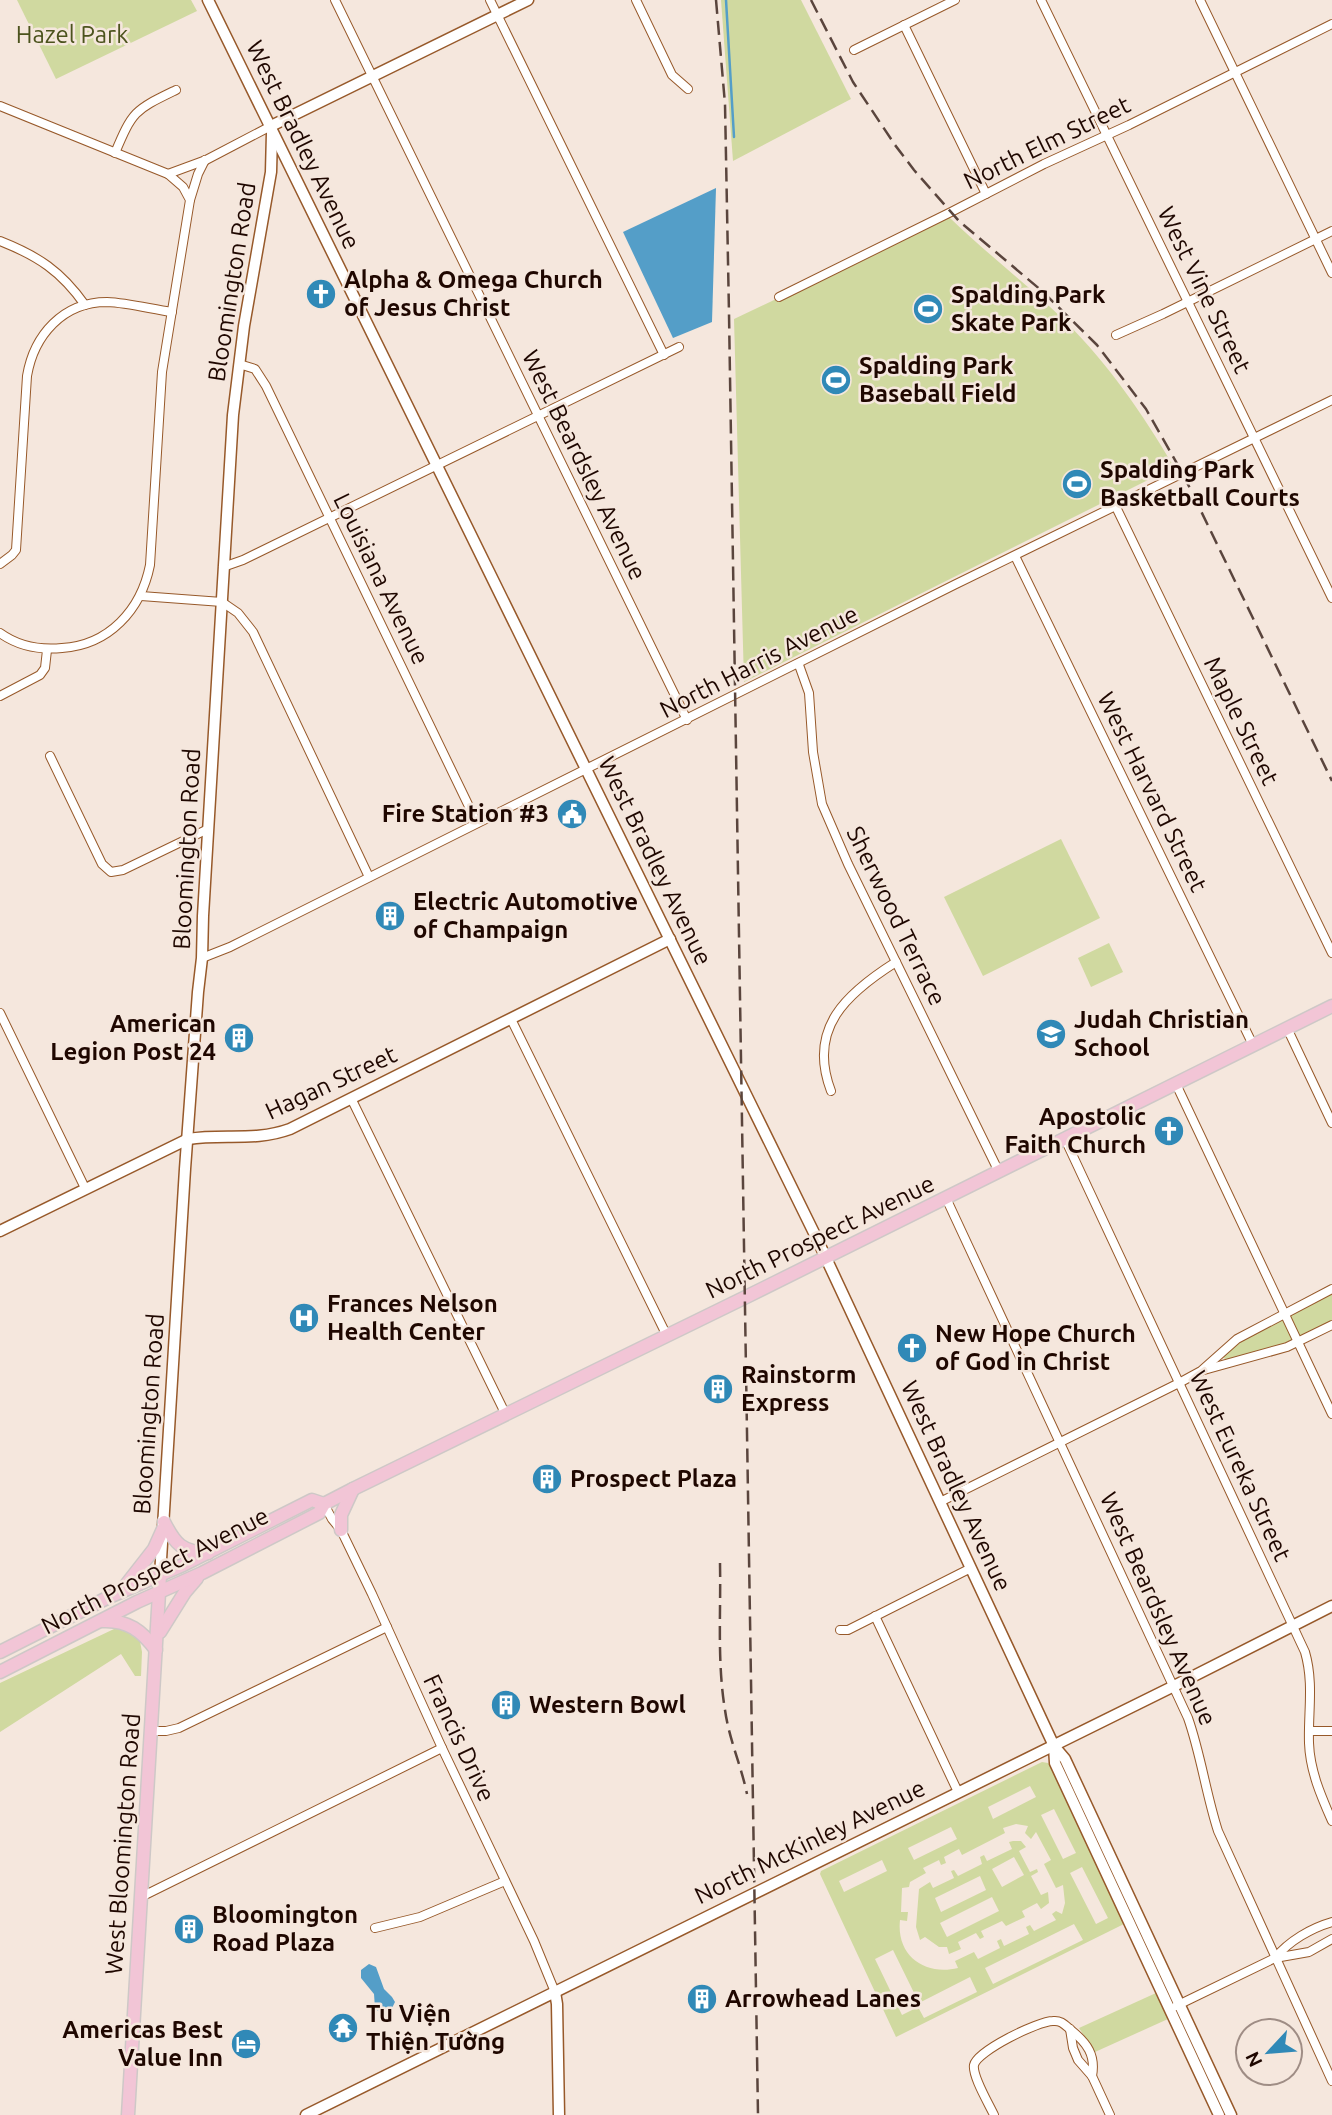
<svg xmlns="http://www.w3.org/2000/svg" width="1332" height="2115" viewBox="0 0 1332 2115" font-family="Ubuntu,sans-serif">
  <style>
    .green { fill: #d0d9a0; fill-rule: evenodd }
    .water { fill: #549ec8 }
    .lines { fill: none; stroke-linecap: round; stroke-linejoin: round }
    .stream { stroke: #549ec8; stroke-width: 2.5 }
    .street-casing { stroke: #97592a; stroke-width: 10 }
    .secondary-casing { stroke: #97592a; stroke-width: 13 }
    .primary-casing { stroke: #cec8c7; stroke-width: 15 }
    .street { stroke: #fff; stroke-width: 8 }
    .secondary { stroke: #fff; stroke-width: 10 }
    .primary { stroke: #f2c5d6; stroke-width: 12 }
    .rail { stroke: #5a453d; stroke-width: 2.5; stroke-dasharray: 14 7; stroke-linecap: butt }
    .labels { text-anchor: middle; stroke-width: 5; stroke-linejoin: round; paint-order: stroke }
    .park-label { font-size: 24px; fill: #4c531d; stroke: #f5e7dd }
    .street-label { font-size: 24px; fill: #1f0700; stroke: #f5e7dd }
    .poi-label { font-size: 24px; font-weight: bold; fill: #1f0700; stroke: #f5e7dd; text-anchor: start }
  </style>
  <rect width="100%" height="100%" fill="#f5e7dd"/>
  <g class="green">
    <polygon points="17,0 191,0 197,11 56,79"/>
    <polygon points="721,0 801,0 851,99 733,161"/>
    <path d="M949,217C986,253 1028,285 1065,321C1110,366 1142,413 1174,467L744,682L734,319Z"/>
    <polygon points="1061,839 1100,918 983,976 944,897"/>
    <polygon points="1109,943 1123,972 1091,987 1078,958"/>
    <polygon points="1332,1293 1332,1321 1278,1346 1227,1361 1223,1357 1238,1342"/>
    <polygon points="114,1629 127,1629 139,1636 142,1652 141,1676 135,1676 121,1654 0,1732 0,1683"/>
    <path d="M1042,1762L1048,1763L1052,1767L1124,1924L896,2037L820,1874L821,1871ZM1030,1786L1036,1797L993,1819L988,1807ZM1054,1809L1076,1853L1063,1859L1041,1815ZM1016,1824L1028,1826L1025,1833L1031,1839L1036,1832L1051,1860L1044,1864L1056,1888L1063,1885L1065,1903L1062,1914L1056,1911L1052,1914L1056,1920L1034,1931L1030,1925L1026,1927L1029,1934L1004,1946L1001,1939L997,1941L1000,1948L978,1959L974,1952L955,1961L958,1968C925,1976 896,1956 900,1920L907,1921L908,1912H901L902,1888L909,1887L910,1882L926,1873L923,1868L939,1860L941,1865L946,1863L944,1857L959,1849L962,1855L1005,1833L1003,1828ZM951,1827L957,1839L914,1860L908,1848ZM882,1860L887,1871L844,1892L839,1881ZM1082,1867L1108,1918L1096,1924L1070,1873ZM1074,1924L1083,1940L993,1984L985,1968ZM893,1950L919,2003L970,1977L977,1992L924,2018L918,2007L902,2015L875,1959Z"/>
    <path d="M1013,1841H1021L1026,1847L1019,1851L1030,1872L1037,1869L1038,1872L1031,1876L1041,1895L1048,1892L1049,1903L1041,1909L1037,1903L1022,1911L1025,1917L1006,1926L1002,1921L981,1931L984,1937L980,1939L976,1933L958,1942L961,1949L949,1954L947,1947H939L925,1937L920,1940L916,1927L919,1889L930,1882L933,1888L954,1878L951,1871L954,1870L958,1876L982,1864L980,1857L984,1855L987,1861L1012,1849L1009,1842ZM1014,1857L1024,1875L1002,1887L992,1869ZM980,1876L986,1890L941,1912L935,1898ZM992,1897L999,1911L947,1937L940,1923Z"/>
    <polygon points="1156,1993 1168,2019 1095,2052 1079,2028"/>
  </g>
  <g class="water">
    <polygon points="716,188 712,322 673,338 623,232"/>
    <path d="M369,1964L376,1967L384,1989L392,1997L395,2002L390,2012C384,2014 380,2014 375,2008L374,1994L361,1978V1970Z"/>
  </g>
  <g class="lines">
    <polyline class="stream" points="726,0 734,137"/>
    <g class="street-casing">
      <g id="street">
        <polyline points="335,0 687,720"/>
        <polyline points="490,0 664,355"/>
        <polyline points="636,0 672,75 688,89"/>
        <polyline points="1041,0 1332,598"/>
        <polyline points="1200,0 1332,273"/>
        <polyline points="904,25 986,194"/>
        <polyline points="854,50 955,0"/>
        <polyline points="0,106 168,174 206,160 271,126"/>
        <path d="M115,153C133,110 135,110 176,90"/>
        <polyline points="190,200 198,174 205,160"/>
        <path d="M0,241C38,256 61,271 85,305"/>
        <polyline points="779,297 951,212 1044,164 1129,125 1332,24"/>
        <polyline points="1116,335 1163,314 1332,231"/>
        <polyline points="239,364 255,369 266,386 477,823"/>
        <polyline points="1116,507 1332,953"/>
        <polyline points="1015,556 1253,1045"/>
        <path d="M0,564L12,555L16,550L27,376C34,335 63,302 107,302C129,303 151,309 172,312"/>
        <polyline points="223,567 243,560 679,347"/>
        <polyline points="141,596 222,602 238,613 253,632 369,877"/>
        <path d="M0,633C18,646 41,650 62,648C109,645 141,610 150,565L162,372L190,200L183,187L168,174"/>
        <polyline points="799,665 809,693 813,752 822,804 848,864 999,1172"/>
        <polyline points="0,696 40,675 45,668 47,650"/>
        <polyline points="50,756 102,864 111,872 123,870 208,829"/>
        <polyline points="202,958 230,947 954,585 1332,400"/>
        <polyline points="0,1013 85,1188"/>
        <polyline points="511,1019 667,1336"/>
        <polyline points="1287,1028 1332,1123"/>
        <polyline points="1176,1084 1332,1414"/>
        <path d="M831,1091C807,1028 847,993 896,962"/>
        <polyline points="351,1098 506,1415"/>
        <path d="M1065,1139L1305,1652C1314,1683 1308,1712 1309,1743C1310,1771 1321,1796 1332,1821"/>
        <path d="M946,1198L1188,1718C1201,1755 1206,1794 1218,1831L1332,2081"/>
        <polyline points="1204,1370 1287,1347 1332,1325"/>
        <polyline points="940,1502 1179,1383 1201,1371 1237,1339 1332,1289"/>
        <polyline points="324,1504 332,1519 341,1530 372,1594 442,1748 534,1941 555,1992"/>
        <polyline points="875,1616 958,1792"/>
        <polyline points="840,1630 848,1630 971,1568"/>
        <polyline points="152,1731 166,1731 179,1728 387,1627"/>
        <polyline points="1310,1731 1332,1731"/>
        <polyline points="141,1897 442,1748"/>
        <polyline points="375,1928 420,1917 505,1881"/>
        <path d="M1275,1958C1289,1941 1311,1928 1332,1922"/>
        <polyline points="1176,2006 1275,1958 1309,1952 1332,1939"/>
        <polyline points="1070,2029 1073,2048 1078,2060 1092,2076 1110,2115"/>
        <path d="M994,2115C989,2104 972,2076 974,2065C977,2051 1038,2021 1053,2021C1061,2020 1065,2025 1071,2030C1087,2043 1096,2055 1092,2076"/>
      </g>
    </g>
    <g class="secondary-casing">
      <g id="secondary">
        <polyline points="208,0 818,1241 1054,1746 1065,1759 1231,2115"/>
        <polyline points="271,126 528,0"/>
        <path d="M0,1231L188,1139C224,1133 254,1142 290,1129L670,939"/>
        <polyline points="160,1576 185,1169 198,992 202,958 203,916 233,415 244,326 271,172 272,133"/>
        <polyline points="1054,1746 1055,1763 1219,2115"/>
        <polyline points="555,1992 557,2004 559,2115"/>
        <polyline points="306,2115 1174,1686 1332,1606"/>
      </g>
    </g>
    <g class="primary-casing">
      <g id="primary">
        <path d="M164,1522C175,1544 182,1552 208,1553"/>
        <polyline points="341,1530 341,1515 353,1489"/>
        <polyline points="122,1590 154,1549 163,1529"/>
        <path d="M103,1621C128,1620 142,1631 156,1650"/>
        <polyline points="160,1632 185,1592 197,1578"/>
        <polyline points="0,1652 109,1597 183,1565 312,1500 324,1504"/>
        <polyline points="0,1672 137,1602 202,1573 319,1513 324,1504 353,1489 750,1295 1332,1006"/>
        <polyline points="128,2115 160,1576"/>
      </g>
    </g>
    <use href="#street" class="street"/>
    <use href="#secondary" class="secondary"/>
    <use href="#primary" class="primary"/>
    <g class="rail">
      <polyline points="716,0 725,104 729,314 758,2115"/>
      <polyline points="811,0 853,82 895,145 914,170 959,221 1042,291 1097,345 1146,409 1183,474 1332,781"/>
      <path d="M720,1563C721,1611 717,1662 725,1710C729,1739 741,1765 747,1794"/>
    </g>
  </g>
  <defs>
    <g id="church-disc" transform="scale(1.575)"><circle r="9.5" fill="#3089b7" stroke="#f5e7dd"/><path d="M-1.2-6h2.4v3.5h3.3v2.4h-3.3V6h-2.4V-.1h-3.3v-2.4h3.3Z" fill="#fff"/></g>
    <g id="stadium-disc" transform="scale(1.575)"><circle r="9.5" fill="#3089b7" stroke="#f5e7dd"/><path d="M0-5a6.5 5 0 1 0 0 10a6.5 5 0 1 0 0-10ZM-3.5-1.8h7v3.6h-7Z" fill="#fff"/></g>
    <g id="civic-disc" transform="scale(1.575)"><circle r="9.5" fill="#3089b7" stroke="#f5e7dd"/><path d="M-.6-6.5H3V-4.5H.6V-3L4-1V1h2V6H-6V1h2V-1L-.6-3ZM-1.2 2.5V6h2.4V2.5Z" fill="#fff"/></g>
    <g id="building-disc" transform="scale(1.575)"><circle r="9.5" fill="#3089b7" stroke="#f5e7dd"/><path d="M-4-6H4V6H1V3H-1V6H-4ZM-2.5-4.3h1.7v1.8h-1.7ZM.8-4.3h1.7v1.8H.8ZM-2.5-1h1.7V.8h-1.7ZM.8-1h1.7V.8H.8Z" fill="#fff"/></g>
    <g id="school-disc" transform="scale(1.575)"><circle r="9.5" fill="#3089b7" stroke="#f5e7dd"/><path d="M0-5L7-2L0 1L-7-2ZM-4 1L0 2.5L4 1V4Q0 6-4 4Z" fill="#fff"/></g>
    <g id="hospital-disc" transform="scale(1.575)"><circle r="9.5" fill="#3089b7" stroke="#f5e7dd"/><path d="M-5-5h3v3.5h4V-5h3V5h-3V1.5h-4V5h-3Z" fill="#fff"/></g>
    <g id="temple-disc" transform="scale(1.575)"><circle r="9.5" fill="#3089b7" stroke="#f5e7dd"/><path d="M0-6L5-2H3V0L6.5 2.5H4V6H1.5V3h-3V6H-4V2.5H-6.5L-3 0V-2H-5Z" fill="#fff"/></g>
    <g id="hotel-disc" transform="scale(1.575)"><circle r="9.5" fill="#3089b7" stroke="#f5e7dd"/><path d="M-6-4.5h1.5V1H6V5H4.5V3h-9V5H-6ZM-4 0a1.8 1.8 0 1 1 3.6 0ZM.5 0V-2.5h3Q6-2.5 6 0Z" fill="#fff"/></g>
  </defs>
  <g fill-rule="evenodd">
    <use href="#church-disc" x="321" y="294"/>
    <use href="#stadium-disc" x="928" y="309"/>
    <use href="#stadium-disc" x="836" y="380"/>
    <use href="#stadium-disc" x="1077" y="484"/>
    <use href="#civic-disc" x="572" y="814"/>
    <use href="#building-disc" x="390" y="916"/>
    <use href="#school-disc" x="1051" y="1034"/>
    <use href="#building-disc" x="239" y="1038"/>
    <use href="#church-disc" x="1169" y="1131"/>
    <use href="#hospital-disc" x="304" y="1318"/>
    <use href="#church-disc" x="912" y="1348"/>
    <use href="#building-disc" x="718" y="1389"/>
    <use href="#building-disc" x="547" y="1479"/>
    <use href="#building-disc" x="506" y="1705"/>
    <use href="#building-disc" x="189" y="1929"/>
    <use href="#building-disc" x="702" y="1999"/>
    <use href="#temple-disc" x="343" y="2028"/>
    <use href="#hotel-disc" x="246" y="2044"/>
  </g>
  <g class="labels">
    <g class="park-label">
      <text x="72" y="43">Hazel Park</text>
    </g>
    <g class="street-label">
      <text transform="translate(1047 143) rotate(-26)" y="8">North Elm Street</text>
      <text transform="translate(303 145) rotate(64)" y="8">West Bradley Avenue</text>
      <text transform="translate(232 282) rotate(-81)" y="8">Bloomington Road</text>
      <text transform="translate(1204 290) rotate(64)" y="8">West Vine Street</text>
      <text transform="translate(584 465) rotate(64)" y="8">West Beardsley Avenue</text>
      <text transform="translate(381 579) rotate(64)" y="8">Louisiana Avenue</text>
      <text transform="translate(759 662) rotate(-27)" y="8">North Harris Avenue</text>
      <text transform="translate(1241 721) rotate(64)" y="8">Maple Street</text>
      <text transform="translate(1152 792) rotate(64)" y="8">West Harvard Street</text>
      <text transform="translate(187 849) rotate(-87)" y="8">Bloomington Road</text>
      <text transform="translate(655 861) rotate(64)" y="8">West Bradley Avenue</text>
      <text transform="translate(896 916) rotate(64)" y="8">Sherwood Terrace</text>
      <text transform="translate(331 1083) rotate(-25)" y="8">Hagan Street</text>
      <text transform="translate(820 1237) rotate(-26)" y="8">North Prospect Avenue</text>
      <text transform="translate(149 1414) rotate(-86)" y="8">Bloomington Road</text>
      <text transform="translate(1240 1466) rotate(65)" y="8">West Eureka Street</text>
      <text transform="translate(956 1486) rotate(65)" y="8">West Bradley Avenue</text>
      <text transform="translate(155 1571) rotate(-27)" y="8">North Prospect Avenue</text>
      <text transform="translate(1158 1609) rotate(66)" y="8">West Beardsley Avenue</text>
      <text transform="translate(459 1738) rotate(65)" y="8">Francis Drive</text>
      <text transform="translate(810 1842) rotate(-26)" y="8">North McKinley Avenue</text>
      <text transform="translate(123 1844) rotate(-86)" y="8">West Bloomington Road</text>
    </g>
    <g class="poi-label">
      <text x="344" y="288">Alpha &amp; Omega Church<tspan x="344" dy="28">of Jesus Christ</tspan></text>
      <text x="951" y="303">Spalding Park<tspan x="951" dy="28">Skate Park</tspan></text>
      <text x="859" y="374">Spalding Park<tspan x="859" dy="28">Baseball Field</tspan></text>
      <text x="1100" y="478">Spalding Park<tspan x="1100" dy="28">Basketball Courts</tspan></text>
      <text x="549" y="822" text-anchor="end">Fire Station #3</text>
      <text x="413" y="910">Electric Automotive<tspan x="413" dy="28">of Champaign</tspan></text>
      <text x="1074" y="1028">Judah Christian<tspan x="1074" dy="28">School</tspan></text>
      <text x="216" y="1032" text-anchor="end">American<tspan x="216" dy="28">Legion Post 24</tspan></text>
      <text x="1146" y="1125" text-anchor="end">Apostolic<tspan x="1146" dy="28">Faith Church</tspan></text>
      <text x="327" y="1312">Frances Nelson<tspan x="327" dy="28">Health Center</tspan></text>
      <text x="935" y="1342">New Hope Church<tspan x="935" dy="28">of God in Christ</tspan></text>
      <text x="741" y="1383">Rainstorm<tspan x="741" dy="28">Express</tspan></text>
      <text x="570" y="1487">Prospect Plaza</text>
      <text x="529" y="1713">Western Bowl</text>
      <text x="212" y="1923">Bloomington<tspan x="212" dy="28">Road Plaza</tspan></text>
      <text x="725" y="2007">Arrowhead Lanes</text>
      <text x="366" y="2022">Tu Viện<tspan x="366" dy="28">Thiện Tường</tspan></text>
      <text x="223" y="2038" text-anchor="end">Americas Best<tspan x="223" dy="28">Value Inn</tspan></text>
    </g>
  </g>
  <g transform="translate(1269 2052) rotate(244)"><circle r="33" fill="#f5e7dd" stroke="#9f8d85" stroke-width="2"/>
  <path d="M0-5L12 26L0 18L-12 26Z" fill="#3089b7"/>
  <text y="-10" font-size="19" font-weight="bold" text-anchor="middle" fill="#1f0700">N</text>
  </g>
</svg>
